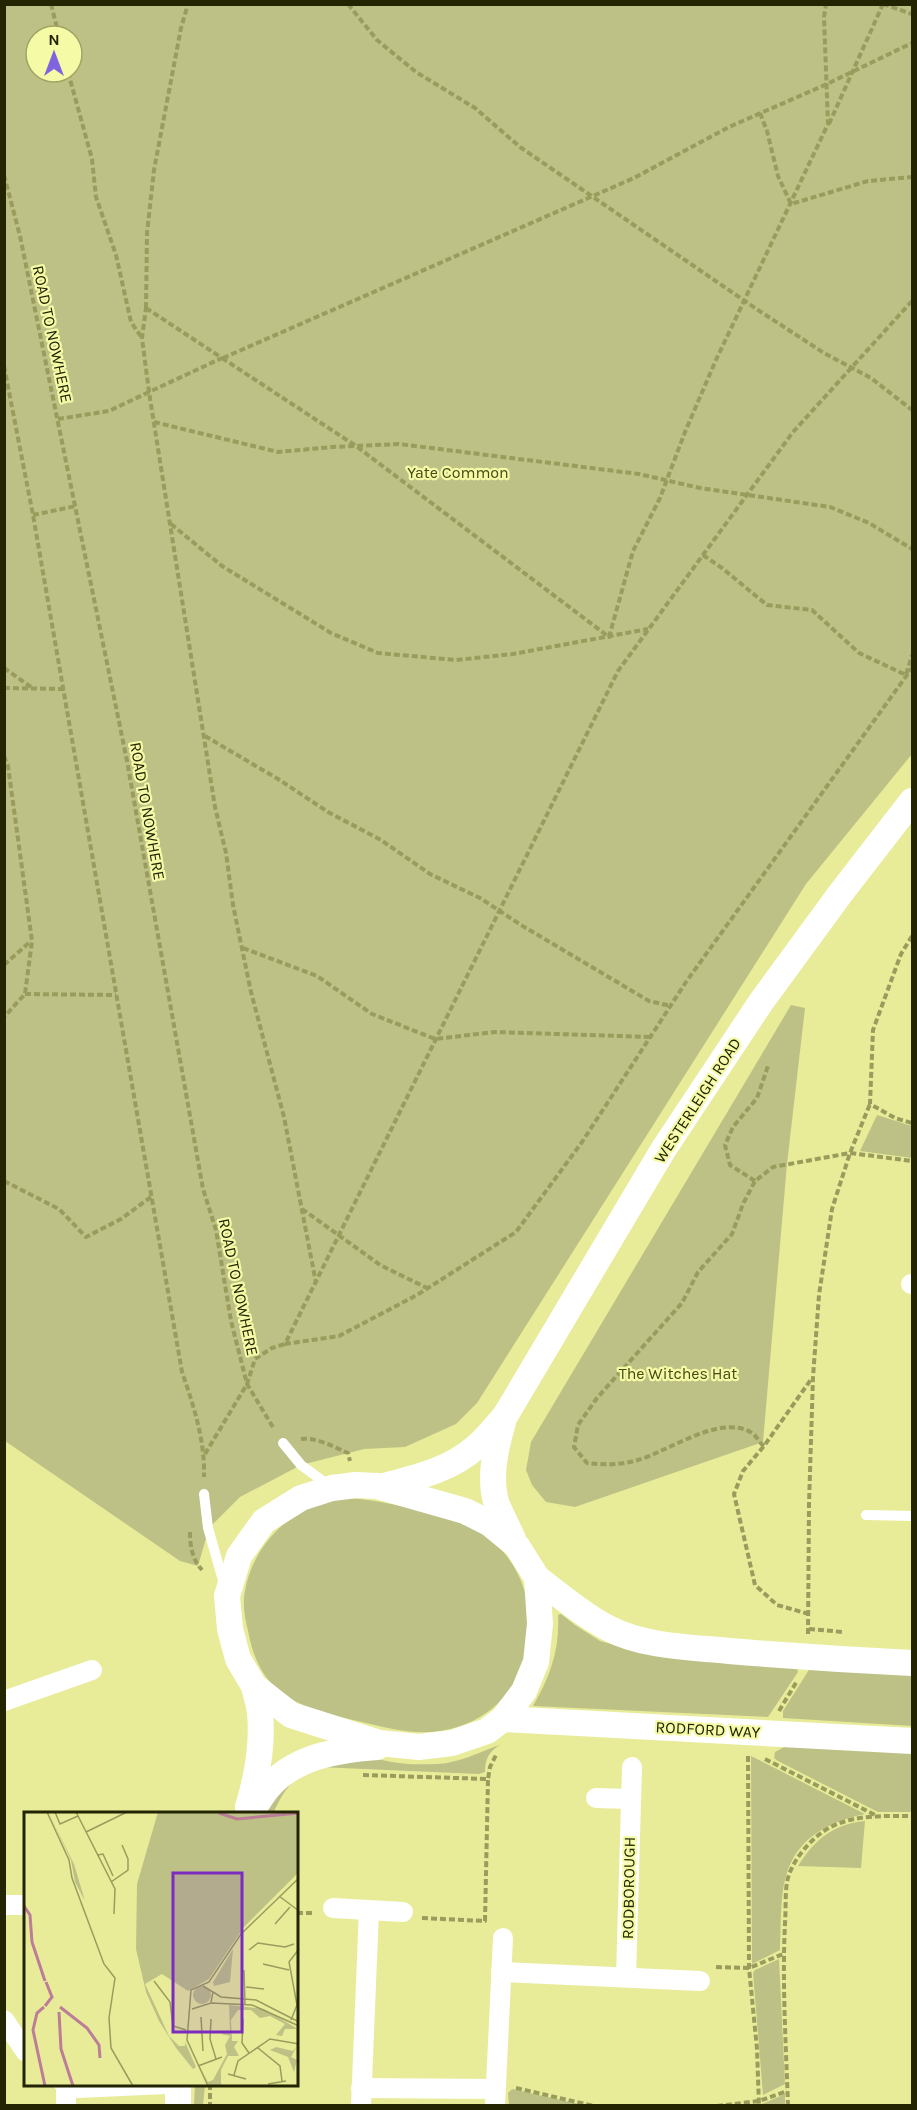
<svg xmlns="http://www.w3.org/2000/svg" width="917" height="2110" viewBox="0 0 917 2110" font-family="Karla,sans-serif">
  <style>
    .green { fill: #bdc185; fill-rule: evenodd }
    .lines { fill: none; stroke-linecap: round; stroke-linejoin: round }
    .path { stroke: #999c5c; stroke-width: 4; stroke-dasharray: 6 3; stroke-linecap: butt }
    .service { stroke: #fff; stroke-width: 10 }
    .minor { stroke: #fff; stroke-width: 20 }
    .tertiary { stroke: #fff; stroke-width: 26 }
    .labels { text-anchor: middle; stroke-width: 4.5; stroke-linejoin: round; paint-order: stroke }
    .street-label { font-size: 16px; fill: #232402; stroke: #f5faa6 }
    .park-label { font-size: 16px; fill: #474917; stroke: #f5faa6 }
    .inset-river { fill: none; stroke: #bc7d99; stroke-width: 3 }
    .inset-road { fill: none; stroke: #999c5d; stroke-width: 1.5 }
    .view { fill: #7b2cbf; fill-opacity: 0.15; stroke: #7b2cbf; stroke-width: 3 }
    .inset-edge { fill: none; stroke: #232402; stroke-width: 3 }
  </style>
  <rect width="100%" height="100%" fill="#e8ec99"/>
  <g class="green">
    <path d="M4,5H912V754L806,884L477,1403L456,1424L405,1447L364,1449L301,1465L240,1497L209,1528L198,1566L180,1561L5,1441ZM36,36H72V72H36Z"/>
    <polygon points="791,1005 805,1008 787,1164 763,1442 575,1507 546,1502 532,1485 526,1470 531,1442"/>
    <polygon points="877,1115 912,1126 912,1158 860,1151"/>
    <path d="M348,1498C382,1500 464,1517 490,1539C550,1587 541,1693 468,1723C433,1738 402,1732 366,1723C333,1715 296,1709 272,1684C258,1669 252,1651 248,1631C245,1618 242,1604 245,1591C251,1553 281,1517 317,1505C327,1501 338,1500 348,1498Z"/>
    <path d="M561,1614L575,1625L600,1641L629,1649L796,1665L798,1672L768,1717L533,1706C550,1677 560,1649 558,1615Z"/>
    <polygon points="812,1665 912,1670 912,1726 783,1718 783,1711"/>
    <path d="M502,1744C490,1750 485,1758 485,1772L479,1774L318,1767C293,1775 284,1791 273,1813H263C270,1798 278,1787 290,1776C329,1743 355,1756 399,1763C411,1765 424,1764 436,1764C457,1764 482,1751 502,1744Z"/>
    <polygon points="786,1746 912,1749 912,1812 878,1812 778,1761 774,1758 775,1752"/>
    <path d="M751,1756L865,1814C829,1822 797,1837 786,1876C780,1896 781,1929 780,1950L752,1964Z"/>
    <path d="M865,1821L861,1868L798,1866C814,1840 833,1824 865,1821Z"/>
    <polygon points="779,1959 785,2084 763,2095 753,1973 755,1970"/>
    <polygon points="195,2085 205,2085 203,2105 194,2105"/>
    <polygon points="512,2089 583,2105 509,2105 508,2093"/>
    <polygon points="785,2094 785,2105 762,2105 762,2104"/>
  </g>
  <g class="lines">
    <g class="path">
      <polyline points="51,4 59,36"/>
      <polyline points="348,4 377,40 416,72 475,108 520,147 758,310 824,353 871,378 912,410"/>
      <polyline points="883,4 912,14"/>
      <polyline points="68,72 92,159 96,197 116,255 131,322 142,338"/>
      <polyline points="760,113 767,131 778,176 791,204 868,181 912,177"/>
      <polyline points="829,124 883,4"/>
      <polyline points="4,175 20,236 127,761 203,1189 216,1230 231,1321 247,1384 274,1429"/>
      <polyline points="912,301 793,432 618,671 285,1344 339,1336 417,1295 516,1232 582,1142 686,982 912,668"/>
      <polyline points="146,308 147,233 154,170 181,28 188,4"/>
      <polygon points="146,308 222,358 149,392 142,338"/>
      <polyline points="222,358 356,446 609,637 633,551 660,498 685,432 715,362 828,124 824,17 826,4"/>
      <polyline points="223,358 634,178 729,127 827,84 912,43"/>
      <path d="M4,366L33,515L182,1372C194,1407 205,1440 204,1477"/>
      <polyline points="58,419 109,411 149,392 215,807 226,853 233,905 251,992 284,1117 316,1283"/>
      <polyline points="154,422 278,452 332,447 399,444 639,474 700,488 830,507 869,523 912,549"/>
      <polyline points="33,515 76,506"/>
      <polyline points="171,524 222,566 331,633 378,653 456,660 513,654 648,629"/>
      <polyline points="703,555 722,568 767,605 812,610 859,653 906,675 912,655"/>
      <polyline points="4,668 31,687"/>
      <polyline points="4,688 64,689"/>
      <polyline points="205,736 278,779 328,812 381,840 430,874 480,898 521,925 649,1001 671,1006"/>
      <polyline points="4,756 8,766 32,941 25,994 4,1017"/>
      <polyline points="912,936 901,954 873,1030 870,1104 895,1118 912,1123"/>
      <polyline points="243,948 317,976 372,1014 435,1039 495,1032 651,1037"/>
      <polyline points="4,965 31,941"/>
      <polyline points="25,994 116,995"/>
      <polyline points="4,1181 59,1209 86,1237 121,1219 151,1197"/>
      <polyline points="755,1181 730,1165 725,1145 733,1127 757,1098 768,1066"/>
      <polyline points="302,1209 380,1265 427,1288"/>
      <path d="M301,1439C316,1437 334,1447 348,1453L350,1461"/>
      <path d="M764,1446C759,1443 757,1436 752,1433C721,1413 669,1451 638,1460C621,1465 605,1465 587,1463L574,1447L578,1425L597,1398L682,1303L698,1272L732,1234L743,1204L755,1181L773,1167L850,1153L912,1161"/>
      <polyline points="205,1454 247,1384 255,1359 272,1348 285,1344"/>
      <path d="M190,1532C190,1546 192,1559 202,1570"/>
      <polyline points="809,1614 777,1605 755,1585 734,1494 743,1471 764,1446 812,1378"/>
      <polyline points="809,1629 843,1632"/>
      <polyline points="808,1634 809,1504 813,1377 819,1295 832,1209 850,1153 870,1104"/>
      <polyline points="779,1711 797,1681"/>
      <polyline points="748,1756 749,1968 757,2049 759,2106"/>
      <polyline points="765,1759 877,1816"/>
      <polyline points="363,1775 488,1779 490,1767 496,1755"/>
      <polyline points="297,1913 313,1913"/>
      <polyline points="422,1918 485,1921 488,1779"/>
      <polyline points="716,1967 749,1968 783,1954"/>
      <polyline points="210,2084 210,2106"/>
      <polyline points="516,2088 594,2106"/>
      <polyline points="717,2106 759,2101 787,2091"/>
      <path d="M788,2106C786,2045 782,1983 785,1923C786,1910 785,1895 787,1882C791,1862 808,1842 824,1831C849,1814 884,1816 912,1816"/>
    </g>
    <g class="service">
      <polyline points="283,1443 301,1465 331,1487"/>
      <polyline points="204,1494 208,1528 224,1584"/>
      <polyline points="866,1515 912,1516"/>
    </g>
    <g class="minor">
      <polyline points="911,1284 912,1284"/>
      <polyline points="4,1701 92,1670"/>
      <polyline points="596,1798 629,1799"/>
      <polyline points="4,1905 26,1905"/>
      <polyline points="333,1908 403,1912"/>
      <polyline points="501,1972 700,1981"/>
      <polyline points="626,1977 632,1767"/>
      <polyline points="4,2020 26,2052"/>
      <polyline points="64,2084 77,2088 166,2084"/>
      <polyline points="361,2088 495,2089"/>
      <polyline points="66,2106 66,2086"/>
      <polyline points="361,2106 369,1910"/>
      <polyline points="495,2106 503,1938"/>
    </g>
    <g class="tertiary">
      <path d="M503,1422C496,1447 488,1478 497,1505C502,1516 508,1528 513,1539"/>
      <polygon points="356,1485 377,1486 465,1511 489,1523 517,1546 537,1578 540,1624 536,1662 524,1691 503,1719 487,1731 452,1743 419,1747 379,1743 291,1715 254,1686 238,1659 230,1629 227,1596 239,1556 264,1521 301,1498 332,1488"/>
      <path d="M380,1487C414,1478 449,1471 476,1447C487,1438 496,1426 505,1416L663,1150L761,1002L840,894L912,801"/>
      <path d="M537,1578C560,1595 582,1615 608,1628C644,1647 690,1647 729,1651C790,1656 851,1660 912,1663"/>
      <polyline points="503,1719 912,1741"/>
      <path d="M248,1807C257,1777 263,1744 260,1713C259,1704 256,1695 254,1686"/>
      <path d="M251,1813C256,1805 261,1797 267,1789C294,1756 338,1750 377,1747"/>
      <polyline points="178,2106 178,2084"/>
    </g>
  </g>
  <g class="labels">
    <g class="street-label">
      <text transform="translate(53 334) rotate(78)" y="6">ROAD TO NOWHERE</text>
      <text transform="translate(148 811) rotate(80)" y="6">ROAD TO NOWHERE</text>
      <text transform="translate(697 1100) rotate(-57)" y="6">WESTERLEIGH ROAD</text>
      <text transform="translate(239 1287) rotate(78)" y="6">ROAD TO NOWHERE</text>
      <text transform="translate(708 1729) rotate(3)" y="6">RODFORD WAY</text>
      <text transform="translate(628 1888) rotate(-89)" y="6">RODBOROUGH</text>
    </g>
    <g class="park-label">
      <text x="458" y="478">Yate Common</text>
      <text x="678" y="1379">The Witches Hat</text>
    </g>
  </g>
  <g transform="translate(24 1812)">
    <rect width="274" height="274" fill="#e8ec99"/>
    <path d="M24,0L50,52L61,89L51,70L47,48ZM134,0H274V61L220,115L185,167L164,179L138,162L121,172L145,224L155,234H161V230L172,255L169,257L152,236L135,209L122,180L112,137L113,72ZM209,137L206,170L190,174L189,170ZM169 183a9 9 0 1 1 18 0a9 9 0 1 1-18 0ZM205,193L240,197L274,217H261L258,224L252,223L261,212L246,204L236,206L227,198H214L207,208L208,229H214L210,235L215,244H204L197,258V272L201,274H185L176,255L184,270L189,268L203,242L201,233L206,224L197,222L206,219ZM273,234L267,245L273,248L270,260L264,245L246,238L252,235L269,239Z" fill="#bdc185"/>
    <path class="inset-river" d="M195,1L213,7L275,1M0,94L6,103L8,130L21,169M21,194L28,185L22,170M20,195L13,201L9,218L21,274M36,195L63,216L75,233L76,246M35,200L37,237L49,274"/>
    <path class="inset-road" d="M23,0L45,48L48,66L80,152L91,166L85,206L87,236L109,274M31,0L36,12L54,4M52,0L91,77L90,102M62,20L103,0M73,43L79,42L89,64M87,70L104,58V47L98,33M255,84L275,99M251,112L266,95M225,138L234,131L261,135L270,132M239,152L265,158M220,158L221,193M130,169L146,190L149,214L162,218M179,174L189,180L187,190M222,175L240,177M189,180L197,185L232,188L275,210M168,197L187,191L228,193L275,214M177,205L179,239M187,207L186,227L192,247M219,207L218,231L225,241M267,208L273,193L265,150L275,137M234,236L256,254L258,269M174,254L198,245M204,262L222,267M210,263L214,249L246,227L275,232M244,272L262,269M184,274L163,228L167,178L185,170L217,122L275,66"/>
    <path class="view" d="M149,61H218V220H149Z"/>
    <rect width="274" height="274" class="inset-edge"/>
  </g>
  <rect width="917" height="2110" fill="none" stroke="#232402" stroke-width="12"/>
  <g transform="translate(54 54)"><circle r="28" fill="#f5faa6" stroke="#a1a464" stroke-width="1.5"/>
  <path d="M0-4.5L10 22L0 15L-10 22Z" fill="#8063de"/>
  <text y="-9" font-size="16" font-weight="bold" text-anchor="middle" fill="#232402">N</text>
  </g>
</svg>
